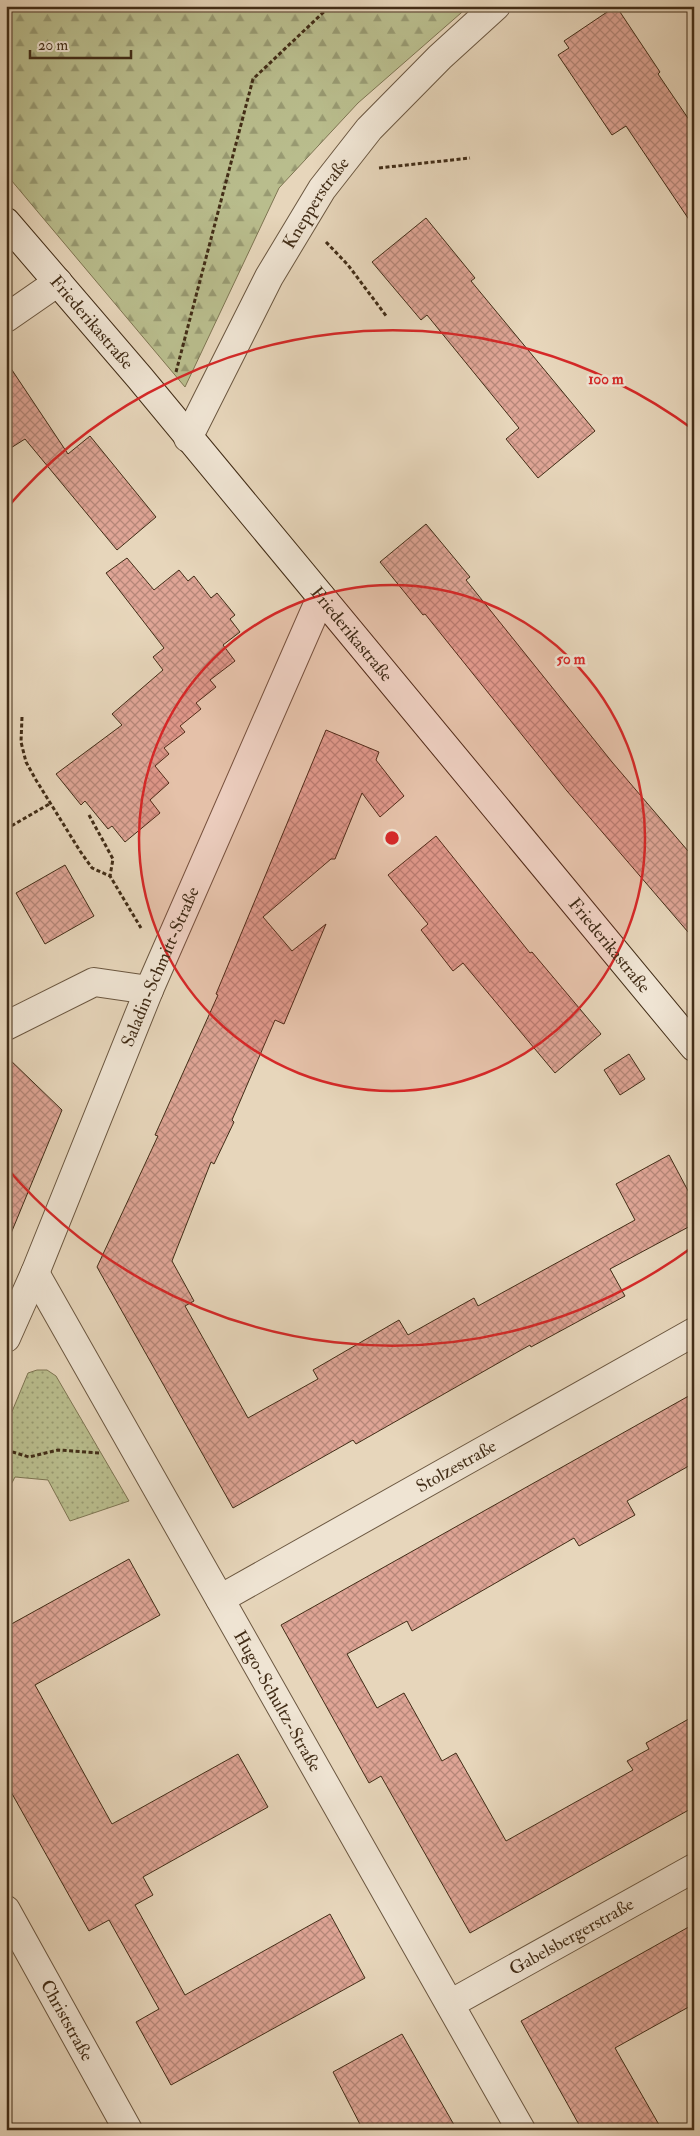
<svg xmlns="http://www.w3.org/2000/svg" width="700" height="2136" viewBox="0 0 700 2136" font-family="'IM FELL Double Pica',serif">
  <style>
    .grass { fill: url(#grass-dots); stroke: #7e7552 }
    .forest { fill: url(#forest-firs); stroke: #7e7552 }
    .building { fill: url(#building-cross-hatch); stroke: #422d17 }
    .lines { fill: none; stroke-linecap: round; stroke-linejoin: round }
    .street-casing { stroke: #6b5740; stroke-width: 30 }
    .secondary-casing { stroke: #422d17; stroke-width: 30 }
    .path { stroke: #422d17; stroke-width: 3; stroke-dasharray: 4 2.5; stroke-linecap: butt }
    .street { stroke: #efe4d3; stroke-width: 28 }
    .secondary { stroke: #efe4d3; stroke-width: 28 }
    .ring { fill: none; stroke: #d62828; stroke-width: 2.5 }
    .labels { text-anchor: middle; stroke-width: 5; stroke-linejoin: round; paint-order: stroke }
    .street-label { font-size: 18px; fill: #422d17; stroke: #efe4d3 }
    .centre { fill: #d62828; stroke: #efe4d3; stroke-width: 2.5 }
    .ring-label { font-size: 15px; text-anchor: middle; font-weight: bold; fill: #d62828; stroke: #efe4d3; stroke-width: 5; stroke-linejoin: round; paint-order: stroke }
  </style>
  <defs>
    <pattern id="grass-dots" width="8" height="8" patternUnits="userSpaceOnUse" patternTransform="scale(1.25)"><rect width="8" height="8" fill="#b9bd8d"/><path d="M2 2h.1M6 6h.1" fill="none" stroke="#989a72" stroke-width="1.8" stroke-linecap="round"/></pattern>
    <pattern id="forest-firs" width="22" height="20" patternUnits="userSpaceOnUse" patternTransform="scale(1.25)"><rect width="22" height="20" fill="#b9bd8d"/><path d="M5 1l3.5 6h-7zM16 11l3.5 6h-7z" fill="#989a72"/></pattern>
    <pattern id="building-cross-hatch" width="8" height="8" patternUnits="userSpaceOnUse" patternTransform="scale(1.25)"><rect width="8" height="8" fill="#dfa596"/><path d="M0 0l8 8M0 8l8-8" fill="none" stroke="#b68779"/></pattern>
  </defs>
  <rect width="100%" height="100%" fill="#e7d6bb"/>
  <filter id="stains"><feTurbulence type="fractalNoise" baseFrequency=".004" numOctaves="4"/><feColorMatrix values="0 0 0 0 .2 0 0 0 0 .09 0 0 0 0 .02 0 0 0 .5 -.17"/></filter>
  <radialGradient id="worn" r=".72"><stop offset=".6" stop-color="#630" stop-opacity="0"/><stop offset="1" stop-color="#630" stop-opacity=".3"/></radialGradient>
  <polygon class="grass" points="37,1370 47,1370 56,1376 129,1501 70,1521 48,1480 15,1477 6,1494 6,1426 28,1373"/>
  <polygon class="forest" points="6,6 469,6 358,103 279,188 185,387 6,174"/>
  <g class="building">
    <polygon points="616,6 660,72 658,74 694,127 694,227 626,126 612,135 558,55 569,48 564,41"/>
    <polygon points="426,218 475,278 471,281 595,431 538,478 506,439 519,428 427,315 421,320 372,262"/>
    <polygon points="6,361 68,454 90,436 156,517 117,550 25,439 6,451"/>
    <polygon points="426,524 470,577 466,580 612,762 694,858 694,939 567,791 425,614 423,615 380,562"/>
    <polygon points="127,558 154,590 179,570 188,581 194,576 211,598 217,593 235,615 230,619 240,632 223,645 235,661 210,680 216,687 196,703 201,709 180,726 185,732 164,748 169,754 155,766 169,783 150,800 160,813 125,842 112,826 108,829 85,801 81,805 56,774 122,725 112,714 163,670 153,657 164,648 106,573"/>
    <polygon points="326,730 379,752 376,760 404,796 380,817 362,793 335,859 331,859 263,917 292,951 326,924 284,1024 275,1020 232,1120 234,1122 214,1164 211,1162 172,1261 194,1301 185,1306 248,1418 318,1379 313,1370 399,1320 408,1335 474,1298 478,1306 635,1220 616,1184 669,1155 694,1202 694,1224 610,1269 625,1296 531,1347 530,1345 356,1444 353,1440 233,1508 97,1267 158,1136 155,1135 218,995 216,994"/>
    <polygon points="436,836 530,953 532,952 601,1034 555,1073 463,963 453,971 421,930 428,924 388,875"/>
    <polygon points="65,865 94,916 45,944 16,893"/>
    <polygon points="629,1054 645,1079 620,1095 604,1070"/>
    <polygon points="6,1056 62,1110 7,1243 6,1243"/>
    <polygon points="694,1393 694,1463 627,1501 635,1515 579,1546 574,1538 412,1631 407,1621 347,1654 377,1708 404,1693 442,1761 456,1753 506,1841 633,1770 627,1761 649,1749 646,1743 694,1716 694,1807 470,1933 381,1776 369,1783 281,1625"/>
    <polygon points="129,1559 160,1615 35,1685 112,1824 238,1754 268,1807 143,1877 153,1895 135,1905 185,1995 330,1914 365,1978 171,2085 136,2022 159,2009 109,1920 89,1931 6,1783 6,1627"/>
    <polygon points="694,1924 694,2004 615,2048 662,2130 582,2130 521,2021"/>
    <polygon points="402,2034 457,2130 363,2130 333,2072"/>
  </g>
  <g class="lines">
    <g class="street-casing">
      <g id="street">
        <polyline points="6,318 58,282"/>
        <path id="s1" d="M188,438L269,277L322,189L369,129L440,57L496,6"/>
        <polyline points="6,1026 94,982 149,990"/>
        <path id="s2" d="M35,1273L521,2130"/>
        <path id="s3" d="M6,1338L35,1273L149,990L321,597"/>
        <path id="s4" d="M220,1599L694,1332"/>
        <path id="s5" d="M6,1910L128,2130"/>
        <path id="s6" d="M450,2004L694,1868"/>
      </g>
    </g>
    <g class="secondary-casing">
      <g id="secondary">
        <path id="s7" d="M6,222L140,378L694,1047"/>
      </g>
    </g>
    <g class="path">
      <polyline points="379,168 470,158"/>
      <polyline points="326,242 348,265 387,317"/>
      <polyline points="176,372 253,79 330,6"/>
      <polyline points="22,717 21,742 26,762 36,780 80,851 92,868 110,876 141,928"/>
      <polyline points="89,815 113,859 110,876"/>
      <polyline points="6,829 51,803"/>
      <polyline points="6,1450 29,1457 58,1450 100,1453"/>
    </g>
    <use href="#street" class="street"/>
    <use href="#secondary" class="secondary"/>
  </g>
  <circle cx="392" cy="838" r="253" fill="#d62828" fill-opacity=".12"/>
  <g class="ring">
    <circle cx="392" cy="838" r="253"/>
    <path d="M694 1246A507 507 0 0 1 6 1167M6 509A507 507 0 0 1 694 430"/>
  </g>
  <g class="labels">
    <g class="street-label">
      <text dy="6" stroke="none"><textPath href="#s1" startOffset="268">Knepperstraße</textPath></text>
      <text dy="6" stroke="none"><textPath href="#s7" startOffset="132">Friederikastraße</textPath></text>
      <text dy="6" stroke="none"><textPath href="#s7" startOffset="538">Friederikastraße</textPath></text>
      <text dy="6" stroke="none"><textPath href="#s7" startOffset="942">Friederikastraße</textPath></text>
      <text dy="6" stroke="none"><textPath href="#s3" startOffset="402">Saladin-Schmitt-Straße</textPath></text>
      <text dy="6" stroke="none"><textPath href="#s4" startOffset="271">Stolzestraße</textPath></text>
      <text dy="6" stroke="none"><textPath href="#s2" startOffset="492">Hugo-Schultz-Straße</textPath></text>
      <text dy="6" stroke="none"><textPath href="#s6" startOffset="139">Gabelsbergerstraße</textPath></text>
      <text dy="6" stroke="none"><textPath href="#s5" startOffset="126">Christstraße</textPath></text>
    </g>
  </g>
  <circle cx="392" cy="838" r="8" class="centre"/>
  <g class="ring-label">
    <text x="606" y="384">100 m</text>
    <text x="571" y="664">50 m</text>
  </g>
  <rect width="700" height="2136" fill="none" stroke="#e7d6bb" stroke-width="25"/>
  <rect x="8" y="8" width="685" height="2121" fill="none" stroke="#422d17" stroke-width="2.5"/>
  <rect x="12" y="12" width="675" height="2111" fill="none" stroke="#422d17"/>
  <path d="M30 50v8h101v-8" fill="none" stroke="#422d17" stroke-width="2.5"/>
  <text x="38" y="50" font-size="15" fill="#422d17" stroke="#efe4d3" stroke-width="4" paint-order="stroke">20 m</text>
  <rect width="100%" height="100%" filter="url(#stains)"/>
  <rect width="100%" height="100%" fill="url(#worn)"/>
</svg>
